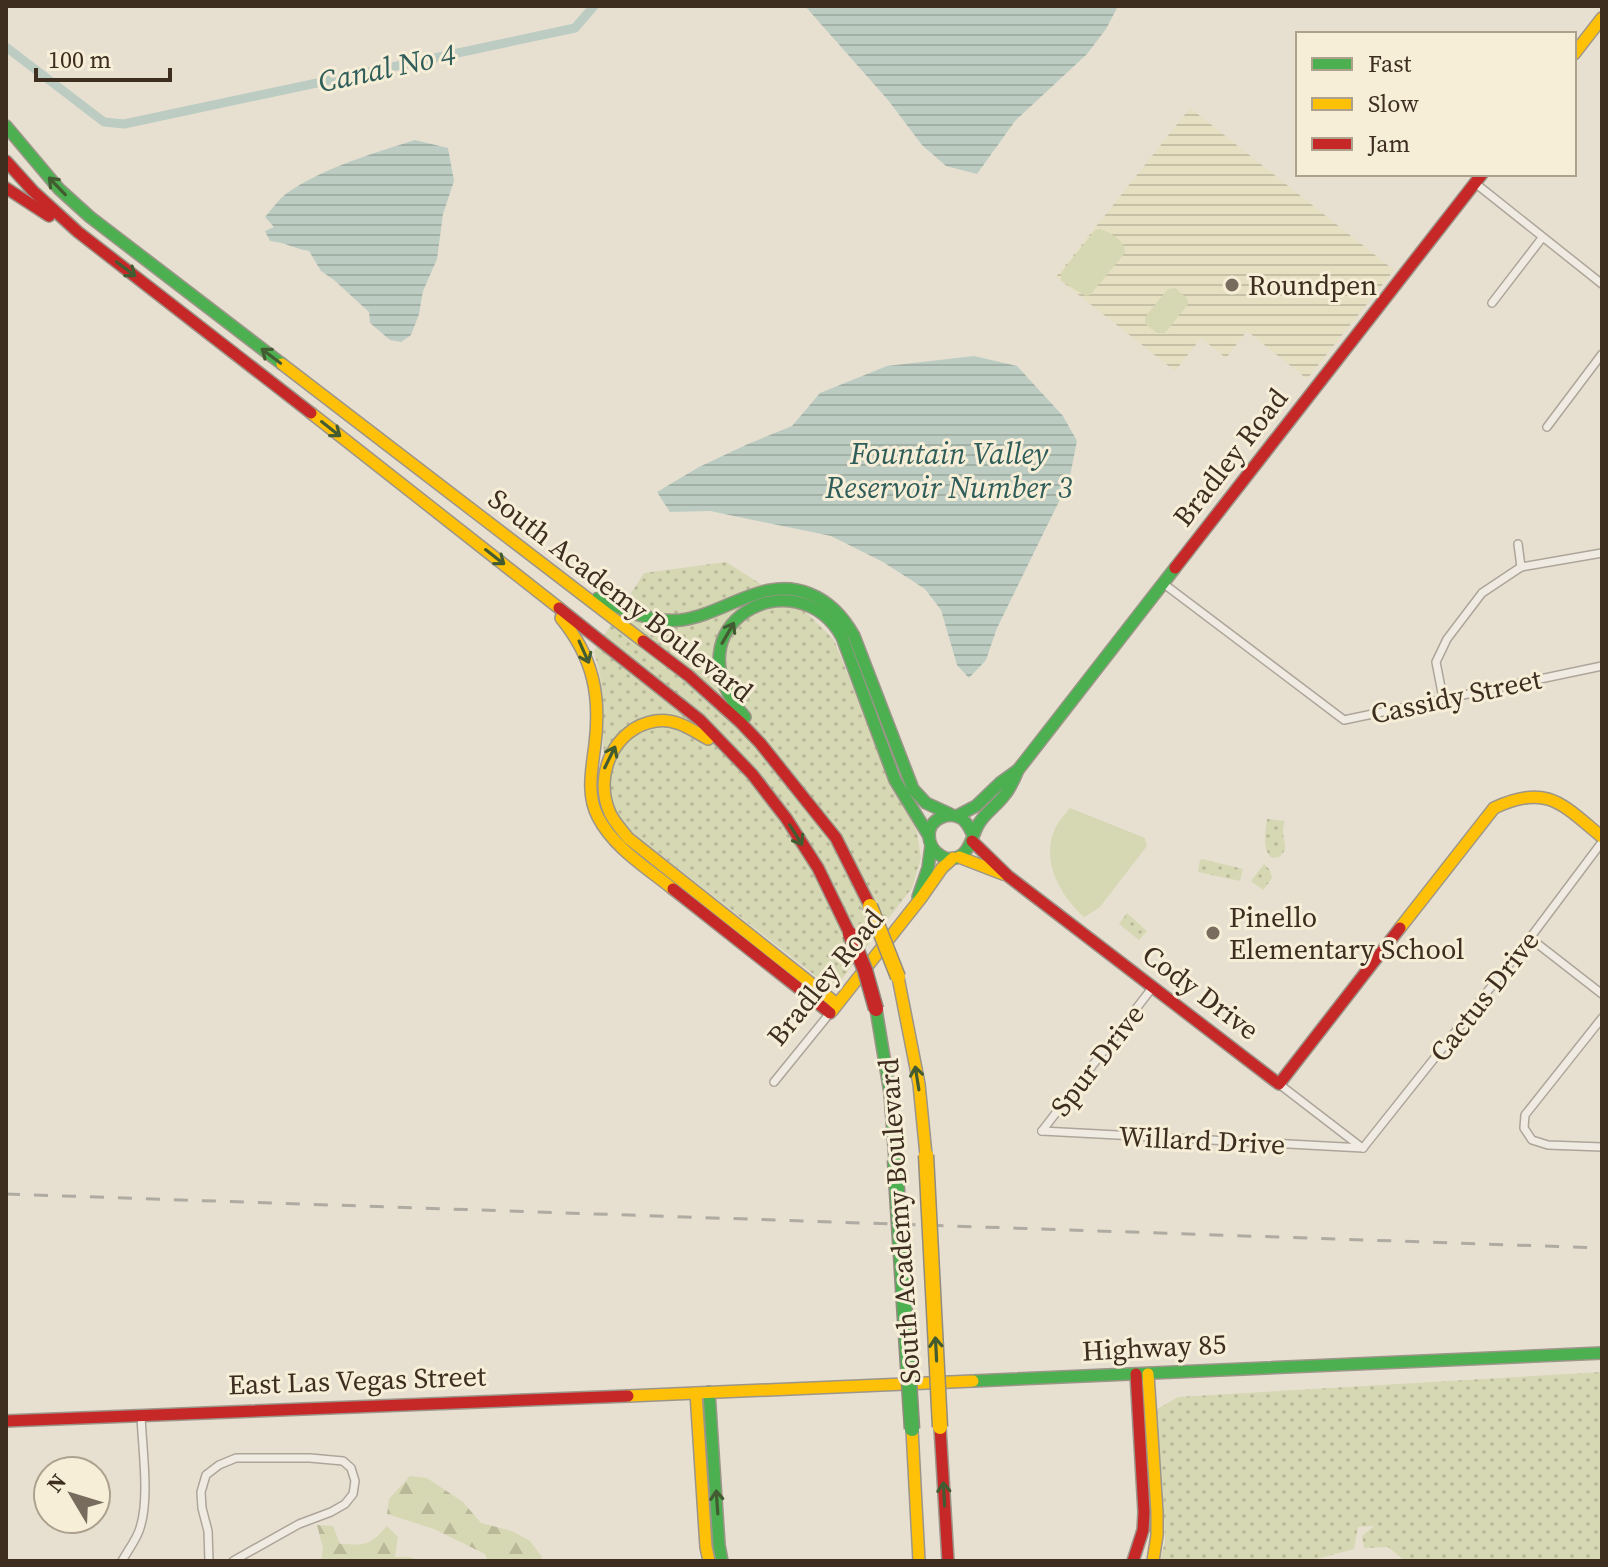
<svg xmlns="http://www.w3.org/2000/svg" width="1608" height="1567" viewBox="0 0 1608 1567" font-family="'Source Serif 4',serif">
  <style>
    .farmland { fill: url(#farmland-rules) }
    .grass { fill: url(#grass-dots) }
    .forest { fill: url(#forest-firs) }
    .garden { fill: #d6d7b3 }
    .water { fill: url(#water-rules) }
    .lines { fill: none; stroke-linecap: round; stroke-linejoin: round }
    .canal { stroke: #bcccc2; stroke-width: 9 }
    .street-casing { stroke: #ada599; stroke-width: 10 }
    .fast-casing { stroke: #9c958a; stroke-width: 14 }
    .slow-casing { stroke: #9c958a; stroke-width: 14 }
    .jam-casing { stroke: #9c958a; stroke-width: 14 }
    .street { stroke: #efebe3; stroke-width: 7 }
    .fast { stroke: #4caf50; stroke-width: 11 }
    .slow { stroke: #ffc107; stroke-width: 11 }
    .jam { stroke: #c62828; stroke-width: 11 }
    .rail { stroke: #afaaa2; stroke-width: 3; stroke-dasharray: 14 14; stroke-linecap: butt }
    .fast-bridge-casing { stroke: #928b80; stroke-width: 17; stroke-linecap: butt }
    .slow-bridge-casing { stroke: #928b80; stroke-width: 17; stroke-linecap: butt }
    .jam-bridge-casing { stroke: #928b80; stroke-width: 17; stroke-linecap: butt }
    .fast-bridge { stroke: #4caf50; stroke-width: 14 }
    .slow-bridge { stroke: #ffc107; stroke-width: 14 }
    .jam-bridge { stroke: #c62828; stroke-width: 14 }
    .oneway { stroke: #425b31 }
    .poi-dot { fill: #786c5e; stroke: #f7eed8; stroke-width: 3 }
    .labels { text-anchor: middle; stroke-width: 6; stroke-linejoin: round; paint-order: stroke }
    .poi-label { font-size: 28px; fill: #3d2e20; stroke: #f7eed8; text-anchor: start }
    .street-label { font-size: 28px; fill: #3d2e20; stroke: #f7eed8 }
    .water-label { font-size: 30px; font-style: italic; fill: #2f5d5a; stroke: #f7eed8 }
  </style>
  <defs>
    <pattern id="farmland-rules" width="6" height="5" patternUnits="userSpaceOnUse" patternTransform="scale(2)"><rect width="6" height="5" fill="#e6dfc2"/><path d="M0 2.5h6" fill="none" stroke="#c6c0a6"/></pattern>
    <pattern id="grass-dots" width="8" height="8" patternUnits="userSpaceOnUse" patternTransform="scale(2)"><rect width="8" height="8" fill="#d6d7b3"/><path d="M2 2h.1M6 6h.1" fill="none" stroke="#b9b99a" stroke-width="1.8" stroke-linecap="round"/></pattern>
    <pattern id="forest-firs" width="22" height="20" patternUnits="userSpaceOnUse" patternTransform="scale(2)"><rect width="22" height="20" fill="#d6d7b3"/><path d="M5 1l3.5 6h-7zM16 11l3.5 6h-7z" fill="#b9b99a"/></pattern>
    <pattern id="water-rules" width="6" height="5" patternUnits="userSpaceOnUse" patternTransform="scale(2)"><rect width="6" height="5" fill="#bcccc2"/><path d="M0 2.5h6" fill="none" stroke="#a2b0a6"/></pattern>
  </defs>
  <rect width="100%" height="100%" fill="#e7e0d1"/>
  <polygon class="farmland" points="1190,108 1394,270 1307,379 1247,331 1226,358 1201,338 1175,371 1056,277"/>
  <g class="grass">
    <path d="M726,562L808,614L834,640L896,794L916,827L921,858L912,888L838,984L822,981L624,826C621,821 616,816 614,811C602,786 603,733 603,706C603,687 599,669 594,651L644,573Z"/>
    <path d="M1267,819L1284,821C1284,825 1283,829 1283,832C1283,843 1290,848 1279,857L1272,858C1261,848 1266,832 1267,819Z"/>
    <polygon points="1202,859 1243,869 1240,881 1198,872 1200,860"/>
    <polygon points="1264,864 1270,870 1272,878 1263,890 1251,881"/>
    <polygon points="1127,913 1147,931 1139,940 1119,924"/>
    <polygon points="1602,1372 1602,1561 1405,1561 1388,1547 1364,1548 1362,1536 1374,1526 1358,1527 1354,1549 1309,1561 1160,1561 1165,1542 1163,1490 1156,1410 1178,1397"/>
  </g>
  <g class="forest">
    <polygon points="410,1476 427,1478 463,1502 481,1523 512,1531 530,1541 542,1557 540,1561 488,1561 485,1554 434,1529 387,1514 389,1499"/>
    <path d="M317,1525L333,1526L340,1544C367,1545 369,1546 387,1526L398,1537L395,1557H409L423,1561H321L323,1548Z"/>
  </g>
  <g class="garden">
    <path d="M1100,229C1111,233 1125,240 1125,253L1090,295L1086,296L1061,281V273L1095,230Z"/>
    <polygon points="1175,288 1187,298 1188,304 1165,333 1157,333 1145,324 1145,317 1168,289"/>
    <path d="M1070,808L1145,838L1147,846L1099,908L1084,917C1061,896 1040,861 1055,829C1058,822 1065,814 1070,808Z"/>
  </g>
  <g class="water">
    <polygon points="805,6 1118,6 1106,29 1087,54 1015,121 977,174 946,166 922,145 888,100"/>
    <path d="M415,140L448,148L454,181L443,214L437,259L423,291L419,314L411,335L401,342L390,340L370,323L369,312L334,280L321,271L309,251C295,249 285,242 270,241L265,231L274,227L265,217C272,209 279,199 287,193C325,167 372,154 415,140Z"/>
    <polygon points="974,356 1017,366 1063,416 1077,441 1069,481 997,628 986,660 969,678 957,665 941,610 925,589 883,562 831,536 710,511 670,512 657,492 699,467 748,444 792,426 820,393 887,366"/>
  </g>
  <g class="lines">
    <polyline class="canal" points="6,47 104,122 124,124 575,28 594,6"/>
    <g class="street-casing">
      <g id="street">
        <polyline points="1475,183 1602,284"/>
        <polyline points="1492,303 1542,238"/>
        <polyline points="1547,427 1602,354"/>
        <polyline points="1518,544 1521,567"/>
        <polyline points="1164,584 1344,720 1602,666"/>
        <polyline points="1443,698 1436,662 1447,639 1482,593 1521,567 1602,553"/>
        <polyline points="1530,938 1602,994"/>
        <polyline points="1602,1018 1525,1115 1524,1128 1532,1140 1548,1145 1602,1147"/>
        <polyline points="774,1082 830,1013"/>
        <polyline points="1279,1084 1361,1147"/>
        <polyline points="1042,1131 1363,1148"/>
        <polyline points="1042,1131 1152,988"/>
        <polyline points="1363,1148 1530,938 1602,842"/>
        <path d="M122,1561C128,1550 137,1539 140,1528C150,1498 142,1447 141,1415"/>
        <polyline points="209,1561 208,1531 202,1508 201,1492 206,1475 219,1465 236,1458 310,1458 343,1461 351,1468 355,1481 353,1494 345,1504 331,1512 299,1524 233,1561"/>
      </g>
    </g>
    <g class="fast-casing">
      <g id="fast">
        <polyline points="6,126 59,189 90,217 282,364"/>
        <path d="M598,598C623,610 652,623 681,620C726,614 764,575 810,594C830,602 844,618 854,636L913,789L926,803L950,814"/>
        <path d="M745,717C664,625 796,555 842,637L895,780L929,836"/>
        <polyline points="957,816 976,806 1000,783 1018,770"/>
        <path d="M972,833C969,827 967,822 961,818C948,811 929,819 929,835C929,853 950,867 964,853C971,846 973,834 978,825C984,814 995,807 1003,797C1010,789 1014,780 1018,770L1175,568"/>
        <polyline points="918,897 928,868 931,846"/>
        <polyline points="876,1009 890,1093 895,1160"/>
        <polyline points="973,1381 1602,1353"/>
        <polyline points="709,1392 719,1545 722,1561"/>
      </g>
    </g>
    <g class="slow-casing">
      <g id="slow">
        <polyline points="1574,54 1602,18"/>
        <polyline points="282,364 643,641"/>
        <polyline points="311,413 559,608"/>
        <path d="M561,618C593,657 601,695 595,744C592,769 586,794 598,817C614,848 646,867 673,889"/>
        <path d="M708,739C692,730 676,718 656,721C614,727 593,776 610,813C614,822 622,830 628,838L837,1004"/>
        <polyline points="959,857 1003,874"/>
        <path d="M1400,928L1494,808C1547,783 1562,804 1602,837"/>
        <polyline points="898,977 919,1084 926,1155"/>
        <polyline points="832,1011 921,898 942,868 953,858"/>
        <polyline points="1148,1374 1157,1512 1157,1535 1153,1561"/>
        <polyline points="696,1393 706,1547 709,1561"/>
        <polyline points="628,1396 973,1381"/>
        <polyline points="912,1429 919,1561"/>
      </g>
    </g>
    <g class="jam-casing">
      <g id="jam">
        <polyline points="6,161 33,191 78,232 311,413"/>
        <polyline points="6,188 49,216"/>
        <polyline points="1175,568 1482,174"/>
        <polyline points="559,608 700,720 752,774 786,818 818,868 850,934"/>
        <polyline points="643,641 689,676 740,722 760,743 836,838 870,906"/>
        <polyline points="972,841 1008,876 1279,1084 1400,928"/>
        <polyline points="673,889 830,1013"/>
        <polyline points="6,1421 628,1396"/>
        <polyline points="940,1427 948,1561"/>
        <polyline points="1133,1561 1143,1530 1144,1512 1136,1374"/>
      </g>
    </g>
    <use href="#street" class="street"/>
    <use href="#fast" class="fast"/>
    <use href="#slow" class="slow"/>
    <use href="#jam" class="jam"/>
    <polyline class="rail" points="6,1194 1602,1248"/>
    <g class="fast-bridge-casing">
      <polyline id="fast-bridge" points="895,1160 912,1429"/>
    </g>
    <g class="slow-bridge-casing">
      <g id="slow-bridge">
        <polyline points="870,906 898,977"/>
        <polyline points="926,1155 940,1427"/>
      </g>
    </g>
    <g class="jam-bridge-casing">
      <polyline id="jam-bridge" points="850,934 865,970 876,1009"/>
    </g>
    <use href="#fast-bridge" class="fast-bridge"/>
    <use href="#slow-bridge" class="slow-bridge"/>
    <use href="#jam-bridge" class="jam-bridge"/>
  </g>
  <defs><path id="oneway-shaft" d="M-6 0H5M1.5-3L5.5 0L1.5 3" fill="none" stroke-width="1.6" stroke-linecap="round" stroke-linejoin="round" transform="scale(2)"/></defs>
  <g class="oneway">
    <use href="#oneway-shaft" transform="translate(57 186) rotate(-134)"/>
    <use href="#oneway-shaft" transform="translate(126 269) rotate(37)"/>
    <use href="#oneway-shaft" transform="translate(271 356) rotate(-143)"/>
    <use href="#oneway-shaft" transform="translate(331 429) rotate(38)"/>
    <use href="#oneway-shaft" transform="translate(495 557) rotate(38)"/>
    <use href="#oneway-shaft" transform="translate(728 633) rotate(-60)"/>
    <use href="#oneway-shaft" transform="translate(584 652) rotate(66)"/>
    <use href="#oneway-shaft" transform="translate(610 757) rotate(-64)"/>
    <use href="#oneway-shaft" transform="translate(796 835) rotate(58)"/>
    <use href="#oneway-shaft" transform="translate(917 1078) rotate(-99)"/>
    <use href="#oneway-shaft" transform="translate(936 1349) rotate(-93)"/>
    <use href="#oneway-shaft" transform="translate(944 1494) rotate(-93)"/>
    <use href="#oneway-shaft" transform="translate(717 1502) rotate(-94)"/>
  </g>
  <g class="poi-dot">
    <circle cx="1232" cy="285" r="8"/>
    <circle cx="1213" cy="933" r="8"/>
  </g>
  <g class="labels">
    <g class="poi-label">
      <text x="1248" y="295">Roundpen</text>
      <text x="1229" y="927">Pinello<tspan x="1229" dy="32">Elementary School</tspan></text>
    </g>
    <g class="street-label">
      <text transform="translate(1230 457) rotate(-52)" y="10">Bradley Road</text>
      <text transform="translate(621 595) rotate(38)" y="10">South Academy Boulevard</text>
      <text transform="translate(1456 696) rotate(-12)" y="10">Cassidy Street</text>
      <text transform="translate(825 977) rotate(-51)" y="10">Bradley Road</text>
      <text transform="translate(1201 992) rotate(37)" y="10">Cody Drive</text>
      <text transform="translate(1484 996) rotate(-52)" y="10">Cactus Drive</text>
      <text transform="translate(1097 1060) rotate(-52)" y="10">Spur Drive</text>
      <text transform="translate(1202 1140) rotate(3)" y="10">Willard Drive</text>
      <text transform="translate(899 1221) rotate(-94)" y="10">South Academy Boulevard</text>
      <text transform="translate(1154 1347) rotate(-3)" y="10">Highway 85</text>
      <text transform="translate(357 1380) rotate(-2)" y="10">East Las Vegas Street</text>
    </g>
    <g class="water-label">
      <text transform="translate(387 68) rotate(-12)" y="10">Canal No 4</text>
      <text x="949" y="464">Fountain Valley<tspan x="949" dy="34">Reservoir Number 3</tspan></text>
    </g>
  </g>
  <rect width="1608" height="1567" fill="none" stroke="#3d2e20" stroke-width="16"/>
  <rect x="1296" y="32" width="280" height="144" fill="#f7eed8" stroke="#ada18e" stroke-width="2"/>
  <rect x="1312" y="58" width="40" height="12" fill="#4caf50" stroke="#ada18e" stroke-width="2"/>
  <text x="1368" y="72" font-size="24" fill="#3d2e20">Fast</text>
  <rect x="1312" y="98" width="40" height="12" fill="#ffc107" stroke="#ada18e" stroke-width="2"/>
  <text x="1368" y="112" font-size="24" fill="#3d2e20">Slow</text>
  <rect x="1312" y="138" width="40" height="12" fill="#c62828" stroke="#ada18e" stroke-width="2"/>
  <text x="1368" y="152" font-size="24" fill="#3d2e20">Jam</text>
  <g transform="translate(72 1495) rotate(308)"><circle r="38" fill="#f7eed8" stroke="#ada18e" stroke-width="2"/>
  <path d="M0-6L14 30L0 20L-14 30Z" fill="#786c5e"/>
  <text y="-12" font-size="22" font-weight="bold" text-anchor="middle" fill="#3d2e20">N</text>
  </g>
  <path d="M36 68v12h134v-12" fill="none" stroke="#3d2e20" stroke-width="4"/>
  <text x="48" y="68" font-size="24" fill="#3d2e20" stroke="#f7eed8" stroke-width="6" paint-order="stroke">100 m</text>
</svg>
